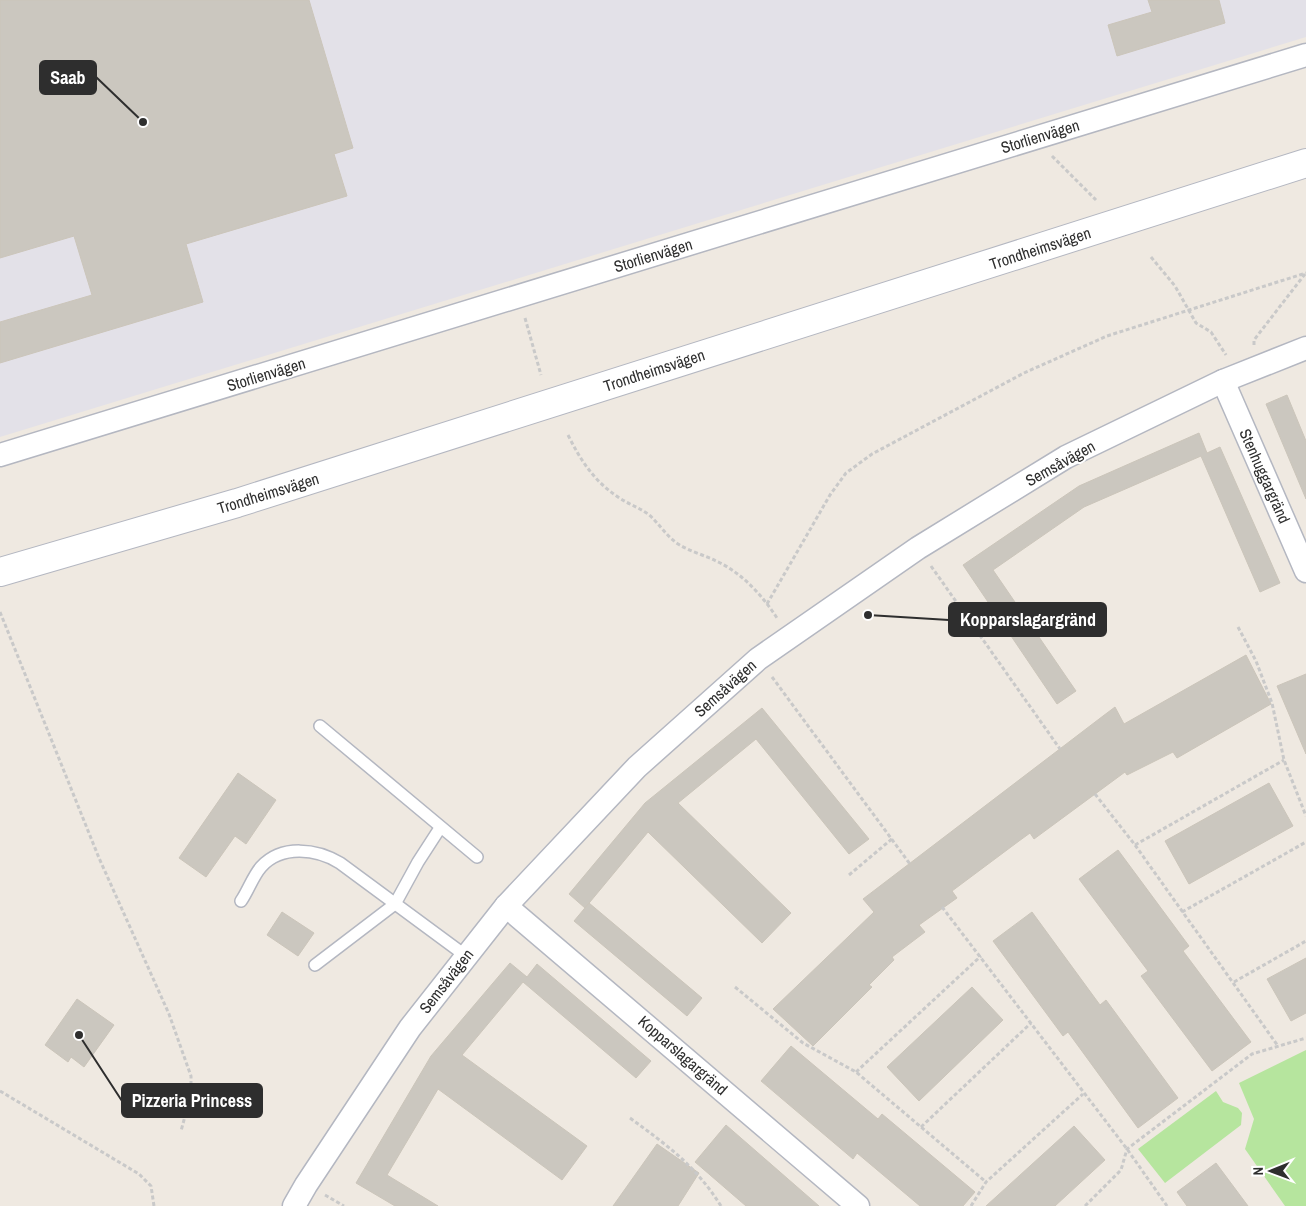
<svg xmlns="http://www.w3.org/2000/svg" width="1306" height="1206" viewBox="0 0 1306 1206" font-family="'Archivo Narrow',sans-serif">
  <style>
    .industrial { fill: #e3e1e8 }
    .green { fill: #b6e59e }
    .building { fill: #cbc7bf; stroke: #cbc5ba }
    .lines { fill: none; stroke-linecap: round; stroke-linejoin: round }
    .service-casing { stroke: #b4b7c1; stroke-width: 14 }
    .minor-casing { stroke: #b4b7c1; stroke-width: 25 }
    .secondary-casing { stroke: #b4b7c1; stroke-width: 30 }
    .path { stroke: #c9c9c9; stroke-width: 3; stroke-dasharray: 4 2.5; stroke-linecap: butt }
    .service { stroke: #fff; stroke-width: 11 }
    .minor { stroke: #fff; stroke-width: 22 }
    .secondary { stroke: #fff; stroke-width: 28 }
    .labels { text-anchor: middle; stroke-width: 4; stroke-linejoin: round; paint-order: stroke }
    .street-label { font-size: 16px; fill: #2e2e2e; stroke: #fff }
    .leader { fill: none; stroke: #2e2e2e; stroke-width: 2 }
    .callout-dot { fill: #2e2e2e; stroke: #fff; stroke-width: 2 }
    .callout { fill: #2e2e2e; stroke: #2e2e2e; stroke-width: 2 }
    .callout-label { font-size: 18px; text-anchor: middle; font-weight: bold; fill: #fff }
  </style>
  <rect width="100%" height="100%" fill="#efe9e1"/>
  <polygon class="industrial" points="0,0 1306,0 1306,37 0,437"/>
  <g class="green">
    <polygon points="1306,1050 1306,1206 1285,1206 1245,1149 1254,1119 1239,1083"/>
    <polygon points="1216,1091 1223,1102 1238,1108 1242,1113 1241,1125 1165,1183 1138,1149"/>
  </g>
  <g class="building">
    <polygon points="0,0 309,0 353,148 334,154 347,196 186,244 203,302 0,363 0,322 92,295 74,236 0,258"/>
    <polygon points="1148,0 1219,0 1225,23 1117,56 1108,25 1152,12"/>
    <polygon points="1287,395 1306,441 1306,499 1266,404"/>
    <polygon points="1199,433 1207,453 1220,447 1280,583 1260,592 1201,456 1084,507 993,570 1076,691 1057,704 963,565 1079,486"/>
    <polygon points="1246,655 1271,704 1177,758 1173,752 1127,775 1125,772 1034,839 1030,833 1019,841 952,891 957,898 919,925 925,932 892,957 894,960 869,985 872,987 813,1046 773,1009 874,912 863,899 1103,716 1115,707 1124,724"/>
    <polygon points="1306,674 1306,754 1277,686"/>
    <polygon points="762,708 869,839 849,854 756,739 678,803 791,913 762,943 648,832 585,908 569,894 645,803"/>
    <polygon points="238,773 276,800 246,844 235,836 206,877 179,858"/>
    <polygon points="1269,783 1293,826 1189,884 1165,841"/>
    <polygon points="1118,850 1189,946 1183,951 1251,1042 1212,1071 1141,976 1148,971 1079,879"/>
    <polygon points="589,903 702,998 687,1016 574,921"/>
    <polygon points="282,912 314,933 298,956 267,935"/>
    <polygon points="1032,912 1100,1005 1106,1000 1178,1098 1138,1128 1068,1032 1063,1036 993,941"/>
    <polygon points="1306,958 1306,1013 1291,1021 1267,979"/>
    <polygon points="510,963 527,977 537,964 651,1061 636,1078 523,982 462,1055 587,1146 562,1180 438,1089 387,1175 438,1206 395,1206 356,1183 431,1056"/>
    <polygon points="972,987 1003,1020 919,1101 887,1067"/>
    <polygon points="77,999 114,1025 84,1067 71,1057 68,1062 45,1045"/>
    <polygon points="791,1046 878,1119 882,1114 975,1192 963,1206 920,1206 857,1153 853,1159 761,1081"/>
    <polygon points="726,1125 819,1206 746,1206 695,1162"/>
    <polygon points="1074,1126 1105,1160 1055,1206 986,1206"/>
    <polygon points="657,1144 699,1173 678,1206 613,1206"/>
    <polygon points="1216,1163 1248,1206 1187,1206 1177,1192"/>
  </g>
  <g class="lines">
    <g class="service-casing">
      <g id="service">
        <polyline points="320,726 477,857"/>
        <path d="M241,901C248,891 253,876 261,867C282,844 317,849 340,863L466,956"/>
        <polyline points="315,965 395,904 418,862 440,828"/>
      </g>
    </g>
    <g class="minor-casing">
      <g id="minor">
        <polyline points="1223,381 1306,571"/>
        <polyline points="0,455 1306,55"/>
        <polyline points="506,906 858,1206"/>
        <polyline points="294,1206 306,1185 410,1028 506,906 637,767 758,659 918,548 1066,457 1223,381 1306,348"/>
      </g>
    </g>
    <g class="secondary-casing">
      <polyline id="secondary" points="0,572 237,503 1306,163"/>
    </g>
    <g class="path">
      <polyline points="1052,156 1096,200"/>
      <polyline points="1151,257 1175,286 1196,323 1211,332 1226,355"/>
      <polyline points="525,318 541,375"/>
      <polyline points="1254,345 1254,340 1305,274"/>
      <path d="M568,435C581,461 594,481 618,497C628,504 638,507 648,514C659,523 665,535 678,544C689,551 704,555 716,561C741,572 762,595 777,618"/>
      <polyline points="931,566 1060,749"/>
      <polyline points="767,604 830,495 846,473 872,454 1024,373 1107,336 1306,273"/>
      <polyline points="0,612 99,858 169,1014 191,1076 191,1094 181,1131"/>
      <polyline points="1238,627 1256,661 1272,703 1284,760 1306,816"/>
      <polyline points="772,677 910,864"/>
      <polyline points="1095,794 1135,845 1278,1046"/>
      <polyline points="1135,845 1284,760"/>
      <polyline points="849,875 893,838"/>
      <polyline points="942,907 1127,1149 1167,1206"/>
      <polyline points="1182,912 1306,842"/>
      <polyline points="1234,982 1306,941"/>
      <polyline points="735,987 803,1043 856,1072 986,1182"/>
      <polyline points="856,1072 981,956"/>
      <polyline points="0,1091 139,1174 151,1186 154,1206"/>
      <path d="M630,1118C668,1146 695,1165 721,1206"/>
      <polyline points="921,1127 1031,1023"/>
      <polyline points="325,1195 344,1206"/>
      <polyline points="971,1206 986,1182 1083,1094"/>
      <polyline points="1085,1206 1121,1170 1127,1149 1252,1054 1306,1038"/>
    </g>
    <use href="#service" class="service"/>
    <use href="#minor" class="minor"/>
    <use href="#secondary" class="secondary"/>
  </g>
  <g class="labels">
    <g class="street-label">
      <text transform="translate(1040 136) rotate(-17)" y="6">Storlienvägen</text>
      <text transform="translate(1040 248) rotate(-18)" y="6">Trondheimsvägen</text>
      <text transform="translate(653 255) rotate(-17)" y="6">Storlienvägen</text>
      <text transform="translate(654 370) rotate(-18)" y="6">Trondheimsvägen</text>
      <text transform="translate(266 374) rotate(-17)" y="6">Storlienvägen</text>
      <text transform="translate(1060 463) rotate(-29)" y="6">Semsåvägen</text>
      <text transform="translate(1265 476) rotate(66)" y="6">Stenhuggargränd</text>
      <text transform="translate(268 493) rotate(-17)" y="6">Trondheimsvägen</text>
      <text transform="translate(725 688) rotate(-42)" y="6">Semsåvägen</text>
      <text transform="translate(446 981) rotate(-52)" y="6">Semsåvägen</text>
      <text transform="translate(683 1055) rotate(41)" y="6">Kopparslagargränd</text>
    </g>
  </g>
  <path class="leader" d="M143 122L96 77M868 615L949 620M79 1035L122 1101"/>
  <g class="callout-dot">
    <circle cx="143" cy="122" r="5"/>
    <circle cx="868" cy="615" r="5"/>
    <circle cx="79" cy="1035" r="5"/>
  </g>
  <g class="callout">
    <rect x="40" y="61" width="56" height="33" rx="5"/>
    <rect x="949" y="603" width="157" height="33" rx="5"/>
    <rect x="122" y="1084" width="140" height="33" rx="5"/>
  </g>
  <g class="callout-label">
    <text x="68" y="84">Saab</text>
    <text x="1028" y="626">Kopparslagargränd</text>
    <text x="192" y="1107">Pizzeria Princess</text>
  </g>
  <g transform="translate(1271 1171) rotate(269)" stroke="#ffffff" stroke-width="4" paint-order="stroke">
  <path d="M0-4L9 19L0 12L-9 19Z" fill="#2e2e2e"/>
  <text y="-8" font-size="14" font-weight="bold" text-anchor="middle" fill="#2e2e2e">N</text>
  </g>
</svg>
